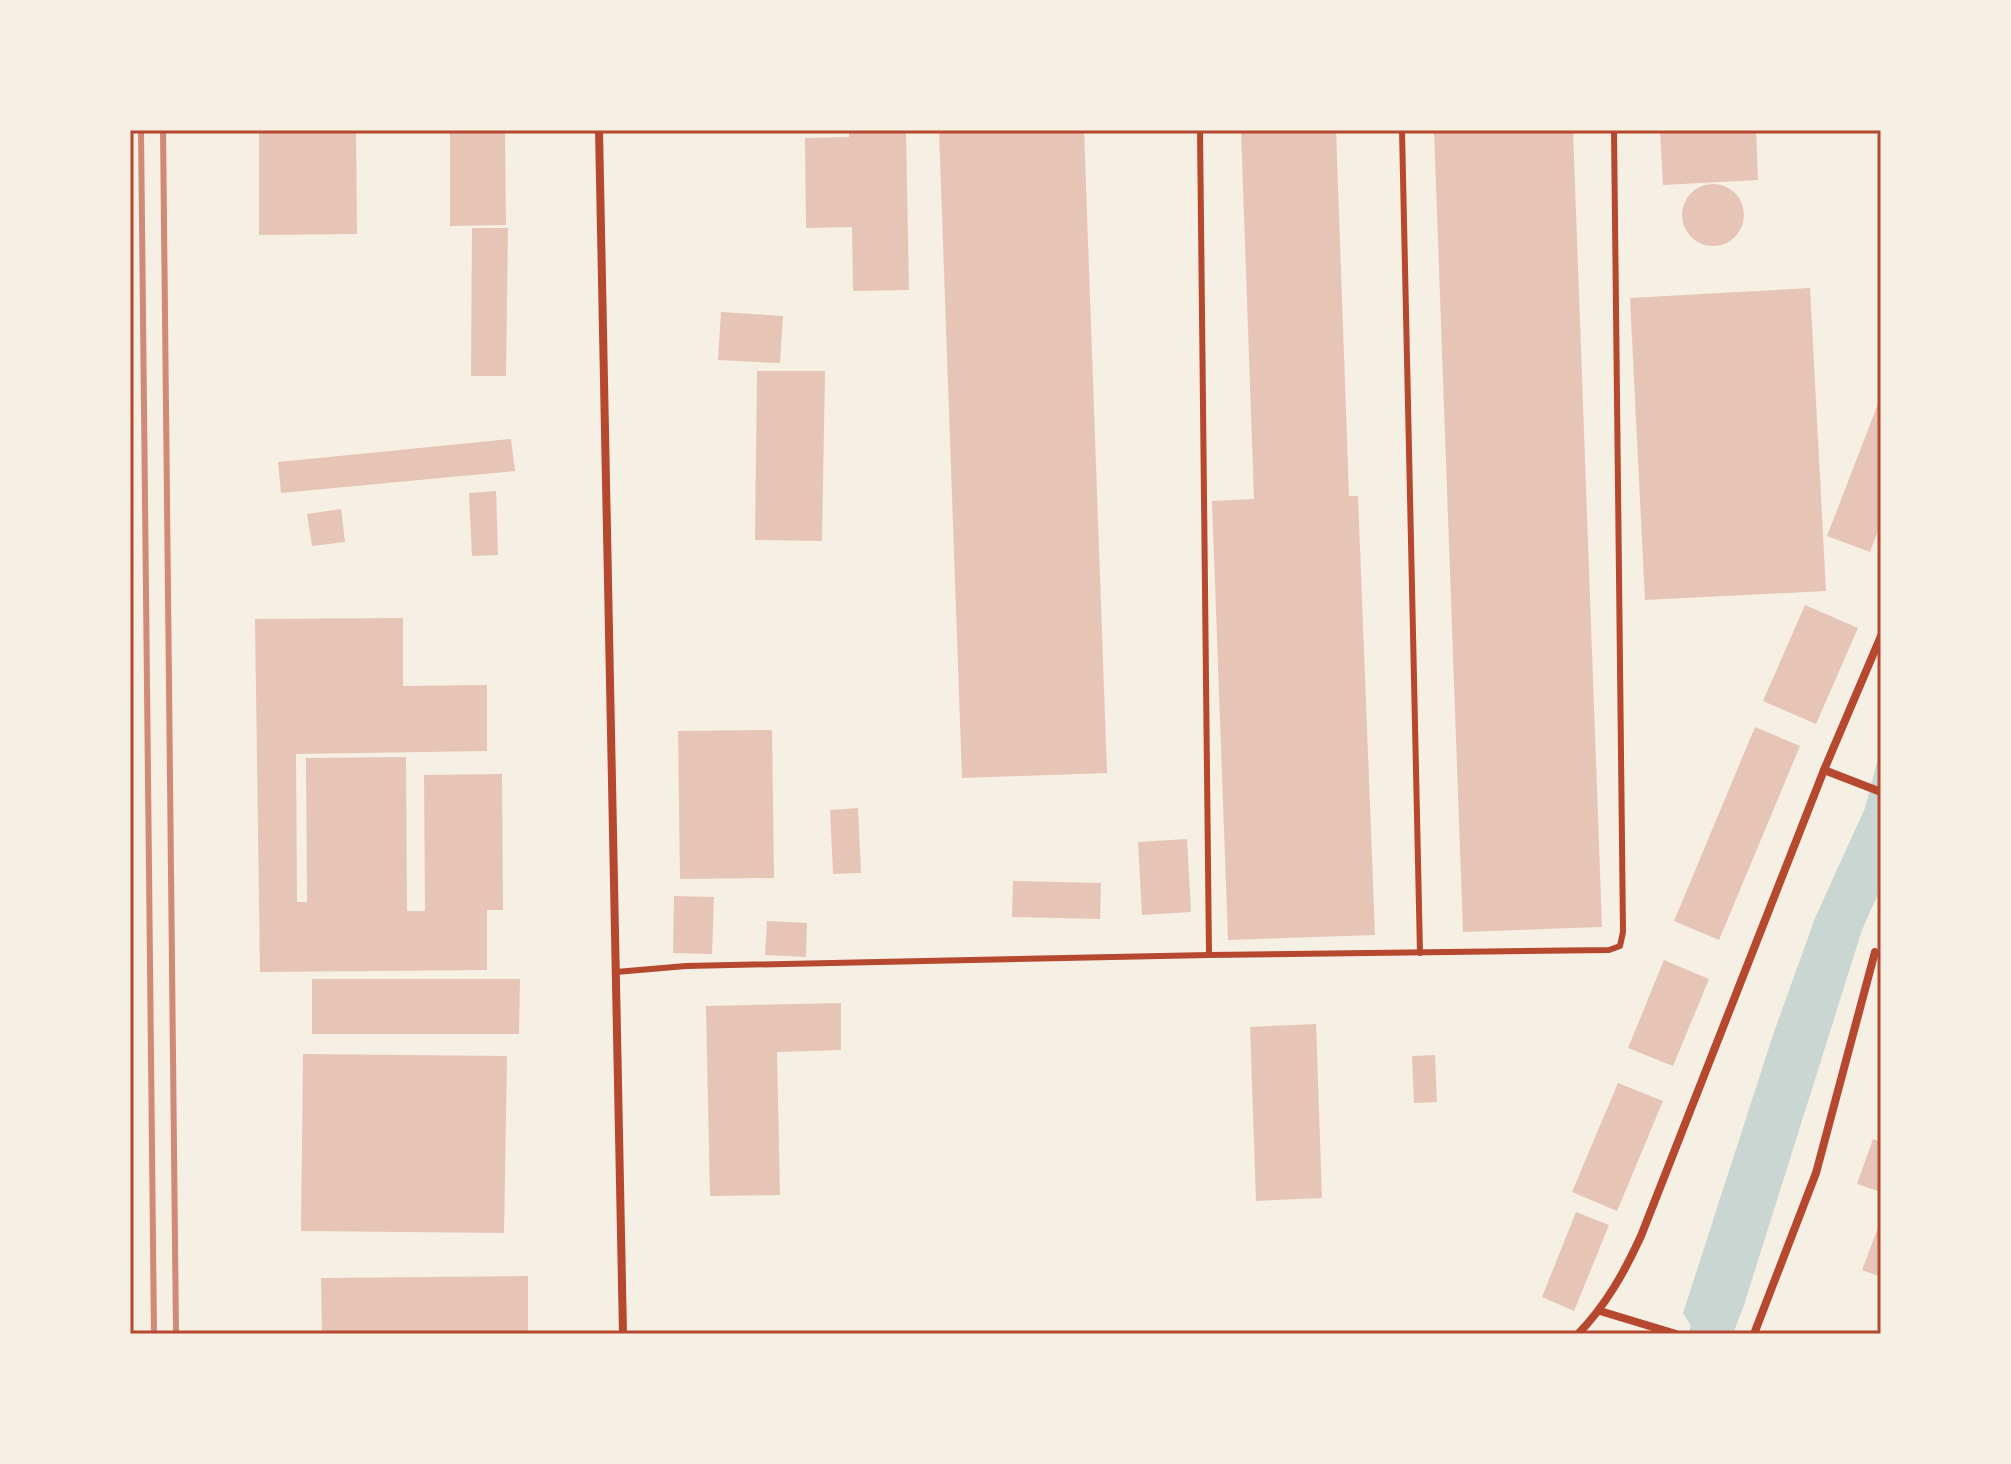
<svg xmlns="http://www.w3.org/2000/svg" width="2011" height="1464" viewBox="0 0 2011 1464" font-family="Ubuntu,sans-serif">
  <style>
    .water { fill: #c9d6d2 }
    .building { fill: #e6c5b7 }
    .lines { fill: none; stroke-linecap: round; stroke-linejoin: round }
    .service { stroke: #b5482f; stroke-width: 6 }
    .minor { stroke: #b5482f; stroke-width: 8 }
    .rail { stroke: #cf8b77; stroke-width: 6 }
    .neatline { fill: none; stroke: #b5482f; stroke-width: 3 }
  </style>
  <rect width="100%" height="100%" fill="#f6efe4"/>
  <polygon class="water" points="1881,747 1881,887 1862,930 1744,1305 1733,1334 1688,1334 1691,1326 1683,1313 1774,1032 1815,918 1865,808"/>
  <g class="building">
    <polygon points="259,130 356,130 357,234 259,235"/>
    <polygon points="450,130 505,130 506,225 450,226"/>
    <polygon points="849,130 906,130 909,290 853,291 852,227 806,228 805,138 849,137"/>
    <polygon points="939,130 1084,130 1107,773 962,778"/>
    <polygon points="1241,130 1336,130 1349,496 1358,496 1375,935 1228,940 1212,501 1254,499"/>
    <polygon points="1434,130 1573,130 1602,927 1463,932"/>
    <polygon points="1660,130 1756,130 1758,180 1663,185"/>
    <circle cx="1713" cy="215" r="31"/>
    <polygon points="472,228 508,228 506,376 471,376"/>
    <polygon points="1810,288 1826,591 1645,600 1630,298"/>
    <polygon points="721,312 783,316 780,363 718,360"/>
    <polygon points="757,371 825,371 822,541 755,540"/>
    <polygon points="1881,396 1881,523 1870,552 1827,536"/>
    <polygon points="511,439 515,471 281,493 278,462"/>
    <polygon points="496,491 498,555 472,556 469,493"/>
    <polygon points="341,509 345,542 312,546 307,514"/>
    <polygon points="1805,605 1858,628 1816,724 1763,701"/>
    <polygon points="403,618 403,686 487,685 487,751 296,754 297,902 307,902 306,758 406,757 407,911 425,911 424,775 502,774 503,910 487,910 487,970 260,972 255,619"/>
    <polygon points="1755,727 1800,746 1719,940 1674,921"/>
    <polygon points="772,730 774,878 680,879 678,731"/>
    <polygon points="858,808 861,873 833,874 830,810"/>
    <polygon points="1187,839 1191,912 1142,915 1138,842"/>
    <polygon points="1013,881 1101,883 1100,919 1012,917"/>
    <polygon points="674,896 714,897 712,954 673,953"/>
    <polygon points="767,921 807,923 806,957 765,955"/>
    <polygon points="1664,960 1709,979 1673,1066 1628,1048"/>
    <polygon points="312,979 520,979 519,1034 312,1034"/>
    <polygon points="841,1003 841,1050 777,1052 780,1195 710,1196 706,1006"/>
    <polygon points="1316,1024 1322,1198 1256,1201 1250,1027"/>
    <polygon points="303,1054 507,1056 504,1233 301,1231"/>
    <polygon points="1435,1055 1437,1102 1414,1103 1412,1056"/>
    <polygon points="1618,1083 1663,1101 1617,1211 1572,1192"/>
    <polygon points="1873,1139 1881,1142 1881,1192 1857,1184"/>
    <polygon points="1576,1212 1609,1225 1574,1311 1542,1297"/>
    <polygon points="1881,1220 1881,1277 1862,1270"/>
    <polygon points="528,1276 528,1334 322,1334 321,1278"/>
  </g>
  <g class="lines">
    <g class="service">
      <polyline points="1200,130 1209,955"/>
      <polyline points="1402,130 1420,953"/>
      <polyline points="616,972 686,966 1209,955 1609,950 1620,946 1623,932 1614,130"/>
    </g>
    <g class="minor">
      <polyline points="599,130 623,1334"/>
      <polyline points="1824,770 1881,792"/>
      <polyline points="1600,1311 1676,1334"/>
      <path d="M1578,1334C1606,1305 1624,1273 1641,1236L1824,770L1881,636"/>
      <polyline points="1754,1334 1816,1173 1875,952"/>
    </g>
    <g class="rail">
      <polyline points="141,130 154,1334"/>
      <polyline points="163,130 176,1334"/>
    </g>
  </g>
  <rect width="2011" height="1464" fill="none" stroke="#f6efe4" stroke-width="264"/>
  <rect x="132" y="132" width="1747" height="1200" class="neatline"/>
</svg>
